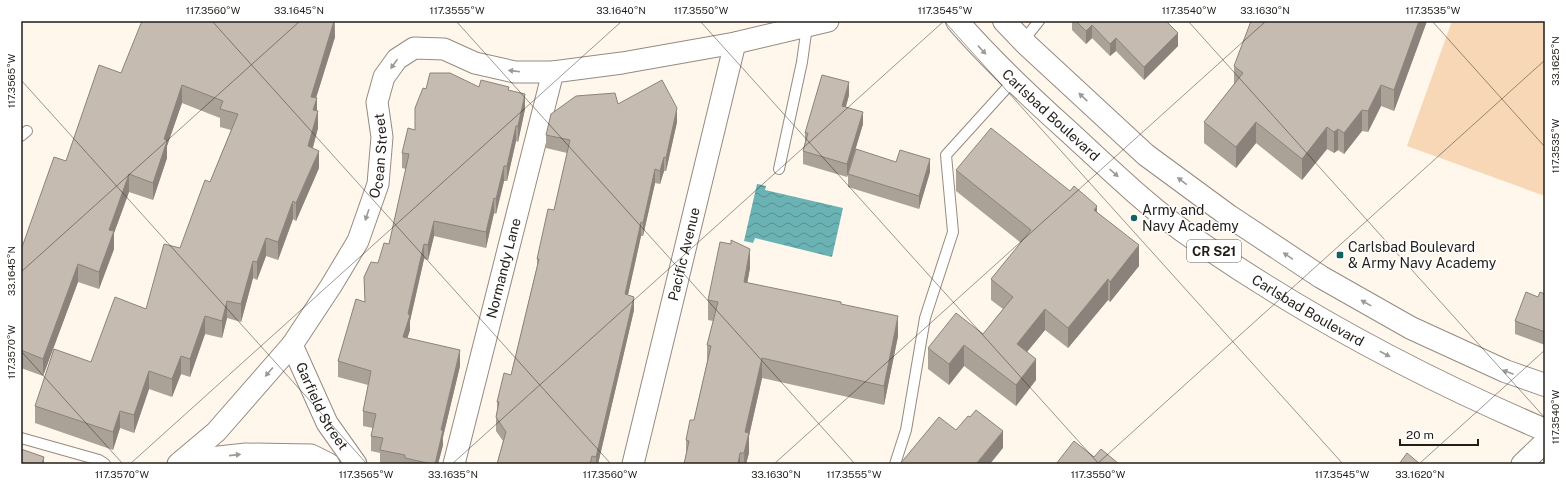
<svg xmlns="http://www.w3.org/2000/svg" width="1566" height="485" viewBox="0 0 1566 485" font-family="'Public Sans',sans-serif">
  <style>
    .pitch { fill: #f7d7b6 }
    .water { fill: url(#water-waves) }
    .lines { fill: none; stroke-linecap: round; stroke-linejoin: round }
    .lane-casing { stroke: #958b80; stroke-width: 12 }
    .street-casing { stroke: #958b80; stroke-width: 23 }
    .primary-casing { stroke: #958b80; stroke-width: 24 }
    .lane { stroke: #fff; stroke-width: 10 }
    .street { stroke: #fff; stroke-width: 21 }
    .primary { stroke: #fff; stroke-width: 22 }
    .wall { fill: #aaa197 }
    .shaded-wall { fill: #8b837b }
    .building { fill: #c6bbb0; stroke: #8b837b }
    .oneway { fill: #9c9a98 }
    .ticks { fill: none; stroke: #221e19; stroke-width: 1; stroke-opacity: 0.45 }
    .poi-dot { fill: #126264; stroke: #fff; stroke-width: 1.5 }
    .labels { text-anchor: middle; stroke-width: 3; stroke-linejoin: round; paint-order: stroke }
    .shield { fill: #fff; stroke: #64625e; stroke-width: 1 }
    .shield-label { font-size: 13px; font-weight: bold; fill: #221e19 }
    .street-label { font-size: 14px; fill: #221e19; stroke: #fff }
    .poi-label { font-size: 14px; fill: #221e19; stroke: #fff; text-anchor: start }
    .neatline { fill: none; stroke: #221e19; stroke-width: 1.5 }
    .ticks-label { font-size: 10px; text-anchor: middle; fill: #221e19 }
  </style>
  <defs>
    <pattern id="water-waves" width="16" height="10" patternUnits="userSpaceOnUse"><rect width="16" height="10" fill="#6ab2b3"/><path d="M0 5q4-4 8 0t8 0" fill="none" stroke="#579091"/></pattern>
  </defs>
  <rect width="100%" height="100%" fill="#fff6ec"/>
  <polygon class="pitch" points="1452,21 1545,21 1545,196 1407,146"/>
  <polygon class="water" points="757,184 766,186 765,190 843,208 832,257 755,238 753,243 744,241"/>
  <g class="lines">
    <g class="lane-casing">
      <g id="lane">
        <polyline points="1023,41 1039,21"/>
        <polyline points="21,136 27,131"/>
        <polyline points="779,169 802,62 807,26"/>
        <polyline points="21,438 99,460 105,464"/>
        <polyline points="895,464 906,430 925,318 953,232 946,155 1014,80"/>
      </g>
    </g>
    <g class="street-casing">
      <g id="street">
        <path id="s1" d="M292,345L327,423L356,464"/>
        <polyline points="182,461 246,454 311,455 329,464"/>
        <path id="s2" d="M178,464L216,432L292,345L331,286L358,241L378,184L382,137L377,102L384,77L397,59L414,48L444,49L475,63L515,72H553L622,63L735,43L828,21"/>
        <path id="s3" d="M454,464L553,72"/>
        <path id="s4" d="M633,464L735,43"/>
        <polyline points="1522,464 1545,442"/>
      </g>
    </g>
    <g class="primary-casing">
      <g id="primary">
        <path id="s5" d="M957,21C991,60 1029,96 1068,131C1105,165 1142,201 1183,231C1295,310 1418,376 1545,430"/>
        <polyline points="1004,21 1026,44 1146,155 1229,216 1321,277 1411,328 1505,371 1545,385"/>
      </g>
    </g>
    <use href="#lane" class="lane"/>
    <use href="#street" class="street"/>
    <use href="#primary" class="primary"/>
  </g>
  <g class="wall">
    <polygon points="335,21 335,37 316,98 318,128 313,148 319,168 296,221 293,219 278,260 266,256 257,280 253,278 241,322 227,318 222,338 205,334 190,377 181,374 172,397 149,389 134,433 120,428 113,450 35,423 35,406 91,362 146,309 180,248 210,182 231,130 220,127 220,118 182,103 167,146 167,158 153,200 129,192 114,233 114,249 99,289 78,282 43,376 21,368 21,250 66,161 121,73"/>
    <polygon points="1072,21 1166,21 1178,46 1144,80 1116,51 1110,56 1092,38 1086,44 1072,30"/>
    <polygon points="1427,21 1394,111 1381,106 1368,132 1362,131 1344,154 1338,150 1334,153 1327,149 1302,180 1256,143 1236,168 1204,143 1204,122 1234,84 1234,66"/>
    <polygon points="479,87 509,90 525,109 518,142 516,141 507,181 504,181 496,214 494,213 486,248 434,236 428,260 424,259 410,321 410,330 407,338 460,366 443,437 443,445 438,464 380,464 380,453 371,451 371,436 373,428 363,426 363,411 368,385 338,377 338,361 365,302 364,277 378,263 389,244 406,169 402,168 402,153 415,130 426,89"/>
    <polygon points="849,95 846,107 863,124 847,177 803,164 803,151 805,142 805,133"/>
    <polygon points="618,104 677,122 666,171 664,171 660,184 655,183 643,236 641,236 628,295 634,310 598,464 497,464 503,441 496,431 496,417 497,411 497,402 511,375 537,266 537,259 554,210 567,153 546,148 546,135"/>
    <polygon points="956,170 1070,191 1097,212 1139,266 1110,302 1108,300 1068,348 1045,330 1027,352 1036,380 1016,406 964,366 949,385 928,369 928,348 983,334 1003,309 991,300 991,279 1021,243 956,191"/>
    <polygon points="930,172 919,209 848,187 848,174"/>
    <polygon points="750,268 747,283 841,304 898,336 884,405 762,378 749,436 749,453 746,464 684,464 686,454 686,440 694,420 707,362 707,345 713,321 708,320 708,300"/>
    <polygon points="1545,294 1545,345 1515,334 1515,321 1538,297"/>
  </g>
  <g class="shaded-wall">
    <polygon points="334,21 335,37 311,114 311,97"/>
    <polygon points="1419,21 1427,21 1394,111 1394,90"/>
    <polygon points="1092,25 1092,38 1086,44 1086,31"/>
    <polygon points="1178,33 1178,46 1144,80 1144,67"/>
    <polygon points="1116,38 1116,51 1110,56 1110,44"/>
    <polygon points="849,82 849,95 842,119 842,106"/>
    <polygon points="182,85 182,103 167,146 167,158 153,200 153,183 164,139"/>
    <polygon points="1381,85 1381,106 1368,132 1368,111"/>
    <polygon points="525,94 525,109 518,142 518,126"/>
    <polygon points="317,98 317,116 313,110"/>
    <polygon points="677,108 677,122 666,171 666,158"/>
    <polygon points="1362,110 1362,131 1344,154 1344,133"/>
    <polygon points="318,111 318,128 308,164 308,146"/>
    <polygon points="863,112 863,124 847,177 847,164"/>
    <polygon points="1256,122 1256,143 1236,168 1236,147"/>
    <polygon points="516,126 516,141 507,181 507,166"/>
    <polygon points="1327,127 1327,149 1302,180 1302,159"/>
    <polygon points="1338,129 1338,150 1334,153 1334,132"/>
    <polygon points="319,151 319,168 296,221 296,203"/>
    <polygon points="664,157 664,171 660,184 660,171"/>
    <polygon points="930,159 930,172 919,209 919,196"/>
    <polygon points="504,166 504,181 496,214 496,199"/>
    <polygon points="655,169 655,183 643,236 643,223"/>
    <polygon points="129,174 129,192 114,233 114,249 99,289 99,272 109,230"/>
    <polygon points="494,198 494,213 486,248 486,232"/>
    <polygon points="293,201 293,219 278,260 278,242"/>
    <polygon points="1097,206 1097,226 1094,210"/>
    <polygon points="434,221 434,236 428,260 428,245"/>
    <polygon points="641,222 641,236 625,308 625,294"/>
    <polygon points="266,238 266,256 257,280 257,262"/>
    <polygon points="424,244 424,259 410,321 410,330 403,352 403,337 408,314"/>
    <polygon points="1139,245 1139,266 1110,302 1110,282"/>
    <polygon points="750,249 750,268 744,301 744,282"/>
    <polygon points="253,261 253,278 241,322 241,304"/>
    <polygon points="78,264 78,282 43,376 43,359"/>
    <polygon points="1108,279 1108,300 1068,348 1068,328"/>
    <polygon points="634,297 634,310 598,464 596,464 596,457"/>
    <polygon points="227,301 227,318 222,338 222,321"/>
    <polygon points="1045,309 1045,330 1017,364 1017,344"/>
    <polygon points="205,316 205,334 190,377 190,359"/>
    <polygon points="898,316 898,336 884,405 884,386"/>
    <polygon points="964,345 964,366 949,385 949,364"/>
    <polygon points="460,350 460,366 443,437 443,445 438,464 435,464 441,430"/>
    <polygon points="181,356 181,374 172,397 172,379"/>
    <polygon points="762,358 762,378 749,436 749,453 746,464 744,464 745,432"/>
    <polygon points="1036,359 1036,380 1016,406 1016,385"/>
    <polygon points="149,371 149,389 134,433 134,415"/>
    <polygon points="120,411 120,428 113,450 113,432"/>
    <polygon points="1003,431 1003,448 990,464 976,464"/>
    <polygon points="740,453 740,464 738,464"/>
    <polygon points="44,457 44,464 42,464"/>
  </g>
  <g class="building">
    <polygon points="142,21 334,21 311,97 317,98 313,110 318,111 308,146 319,151 296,203 293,201 278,242 266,238 257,262 253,261 241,304 227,301 222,321 205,316 190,359 181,356 172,379 149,371 134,415 120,411 113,432 35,406 54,349 91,362 115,297 146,309 164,244 180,248 205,180 210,182 238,114 220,109 223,101 182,85 164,139 167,141 153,183 129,174 109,230 114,231 99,272 78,264 43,359 21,350 21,250 54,157 66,161 99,65 121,73"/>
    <polygon points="1076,21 1166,21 1178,33 1144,67 1116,38 1110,44 1092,25 1086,31"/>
    <polygon points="1251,21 1419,21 1394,90 1381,85 1368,111 1362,110 1344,133 1338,129 1334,132 1327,127 1302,159 1256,122 1236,147 1204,122 1243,73 1234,66"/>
    <polygon points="430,73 450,73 479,87 481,80 509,87 508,90 525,94 518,126 516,126 507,166 504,166 496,199 494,198 486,232 434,221 428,245 424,244 408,314 410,315 403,337 460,350 441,430 443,430 435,464 432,464 405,458 405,455 380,450 383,438 371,436 376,414 363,411 371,371 338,361 356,299 365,302 364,277 371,262 378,263 384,243 389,244 409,154 402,153 408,128 415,130 415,108 423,88 426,89"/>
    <polygon points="822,75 849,82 842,106 863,112 847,164 803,151 808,133 805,133"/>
    <polygon points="662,80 677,108 666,158 664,157 660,171 655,169 643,223 641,222 625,294 634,297 596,457 592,456 590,464 497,464 506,432 496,417 499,402 497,402 504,373 511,375 539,259 537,259 548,209 554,210 570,140 546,135 551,114 576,96 615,93 618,104"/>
    <polygon points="991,128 1070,191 1074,186 1097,206 1094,210 1139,245 1110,282 1108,279 1068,328 1045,309 1017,344 1036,359 1016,385 964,345 949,364 928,348 956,313 983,334 1013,297 991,279 1031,230 956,170"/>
    <polygon points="856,149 896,162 900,150 930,159 919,196 848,174"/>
    <polygon points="731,240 750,249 744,282 841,302 841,304 898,316 884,386 762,358 745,432 749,433 744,453 740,453 738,464 684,464 689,441 686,440 690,420 694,420 711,346 707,345 718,302 708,300 720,242 731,244"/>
    <polygon points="1526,292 1538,297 1540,292 1545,294 1545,332 1515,321"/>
    <polygon points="976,410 1003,431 976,464 900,464 939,417 956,430 968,416 970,417"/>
    <polygon points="1074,441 1094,457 1101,449 1119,464 1056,464"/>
    <polygon points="21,449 44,457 42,464 21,464"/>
    <polygon points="1407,453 1420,464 1399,464"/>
  </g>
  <defs><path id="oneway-solid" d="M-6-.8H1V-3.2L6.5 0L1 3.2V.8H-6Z"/></defs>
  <g class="oneway">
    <use href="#oneway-solid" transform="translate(982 50) rotate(47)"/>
    <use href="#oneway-solid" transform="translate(394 64) rotate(126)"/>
    <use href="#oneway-solid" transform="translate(514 71) rotate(-173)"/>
    <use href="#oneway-solid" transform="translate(1083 97) rotate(-137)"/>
    <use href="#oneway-solid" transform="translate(1114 173) rotate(42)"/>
    <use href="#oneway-solid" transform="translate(1182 181) rotate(-143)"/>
    <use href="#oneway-solid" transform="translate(367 215) rotate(109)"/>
    <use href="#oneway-solid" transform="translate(1288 256) rotate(-146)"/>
    <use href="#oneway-solid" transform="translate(1366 303) rotate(-151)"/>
    <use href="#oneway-solid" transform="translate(1385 354) rotate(28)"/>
    <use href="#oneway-solid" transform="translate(269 372) rotate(131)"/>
    <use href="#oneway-solid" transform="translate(1508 372) rotate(-159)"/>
    <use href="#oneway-solid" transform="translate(235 455) rotate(-6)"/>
  </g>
  <path class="ticks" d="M212,21L611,464M456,21L855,464M700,21L1099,464M944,21L1343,464M1188,21L1545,418M1432,21L1545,147M21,80L367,464M21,272L300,21M21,351L123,464M130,464L622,21M452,464L944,21M774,464L1266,21M1097,464L1545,60M1419,464L1545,350"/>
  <g class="poi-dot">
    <circle cx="1134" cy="218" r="4"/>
    <rect x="1336" y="251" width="8" height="8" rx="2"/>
  </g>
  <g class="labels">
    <rect class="shield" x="1187" y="240" width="54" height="22" rx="3"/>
    <g class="shield-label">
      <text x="1214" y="256">CR S21</text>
    </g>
    <g class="street-label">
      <text dy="5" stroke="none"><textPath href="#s5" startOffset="133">Carlsbad Boulevard</textPath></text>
      <text dy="5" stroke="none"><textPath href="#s2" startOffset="377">Ocean Street</textPath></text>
      <text dy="5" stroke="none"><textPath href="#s4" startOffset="216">Pacific Avenue</textPath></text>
      <text dy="5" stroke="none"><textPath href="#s3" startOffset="202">Normandy Lane</textPath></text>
      <text dy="5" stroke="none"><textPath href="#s5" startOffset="457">Carlsbad Boulevard</textPath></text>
      <text dy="5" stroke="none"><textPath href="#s1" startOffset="68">Garfield Street</textPath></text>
    </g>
    <g class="poi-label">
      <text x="1142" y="215">Army and<tspan x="1142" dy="16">Navy Academy</tspan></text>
      <text x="1348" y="252">Carlsbad Boulevard<tspan x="1348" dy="16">&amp; Army Navy Academy</tspan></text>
    </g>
  </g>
  <rect width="1566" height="485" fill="none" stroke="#ffffff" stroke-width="44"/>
  <path d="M1400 439v6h78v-6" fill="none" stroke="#221e19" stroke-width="2"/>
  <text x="1406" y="439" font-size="12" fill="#221e19" stroke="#ffffff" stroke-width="3" paint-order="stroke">20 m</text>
  <rect x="22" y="22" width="1522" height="441" class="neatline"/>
  <g class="ticks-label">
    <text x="213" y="14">117.3560°W</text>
    <text x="299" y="14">33.1645°N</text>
    <text x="457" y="14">117.3555°W</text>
    <text x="621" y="14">33.1640°N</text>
    <text x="701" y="14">117.3550°W</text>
    <text x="945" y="14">117.3545°W</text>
    <text x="1189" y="14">117.3540°W</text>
    <text x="1265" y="14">33.1630°N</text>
    <text x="1433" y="14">117.3535°W</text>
    <text transform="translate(1555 61) rotate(-90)" y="4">33.1625°N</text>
    <text transform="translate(11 81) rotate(-90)" y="4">117.3565°W</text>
    <text transform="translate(1555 146) rotate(-90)" y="4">117.3535°W</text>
    <text transform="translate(11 271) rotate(-90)" y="4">33.1645°N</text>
    <text transform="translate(11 352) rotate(-90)" y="4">117.3570°W</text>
    <text transform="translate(1555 417) rotate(-90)" y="4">117.3540°W</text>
    <text x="122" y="478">117.3570°W</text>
    <text x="366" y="478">117.3565°W</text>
    <text x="453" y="478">33.1635°N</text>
    <text x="610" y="478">117.3560°W</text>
    <text x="776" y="478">33.1630°N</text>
    <text x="854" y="478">117.3555°W</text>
    <text x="1098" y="478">117.3550°W</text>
    <text x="1342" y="478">117.3545°W</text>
    <text x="1420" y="478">33.1620°N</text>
  </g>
</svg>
